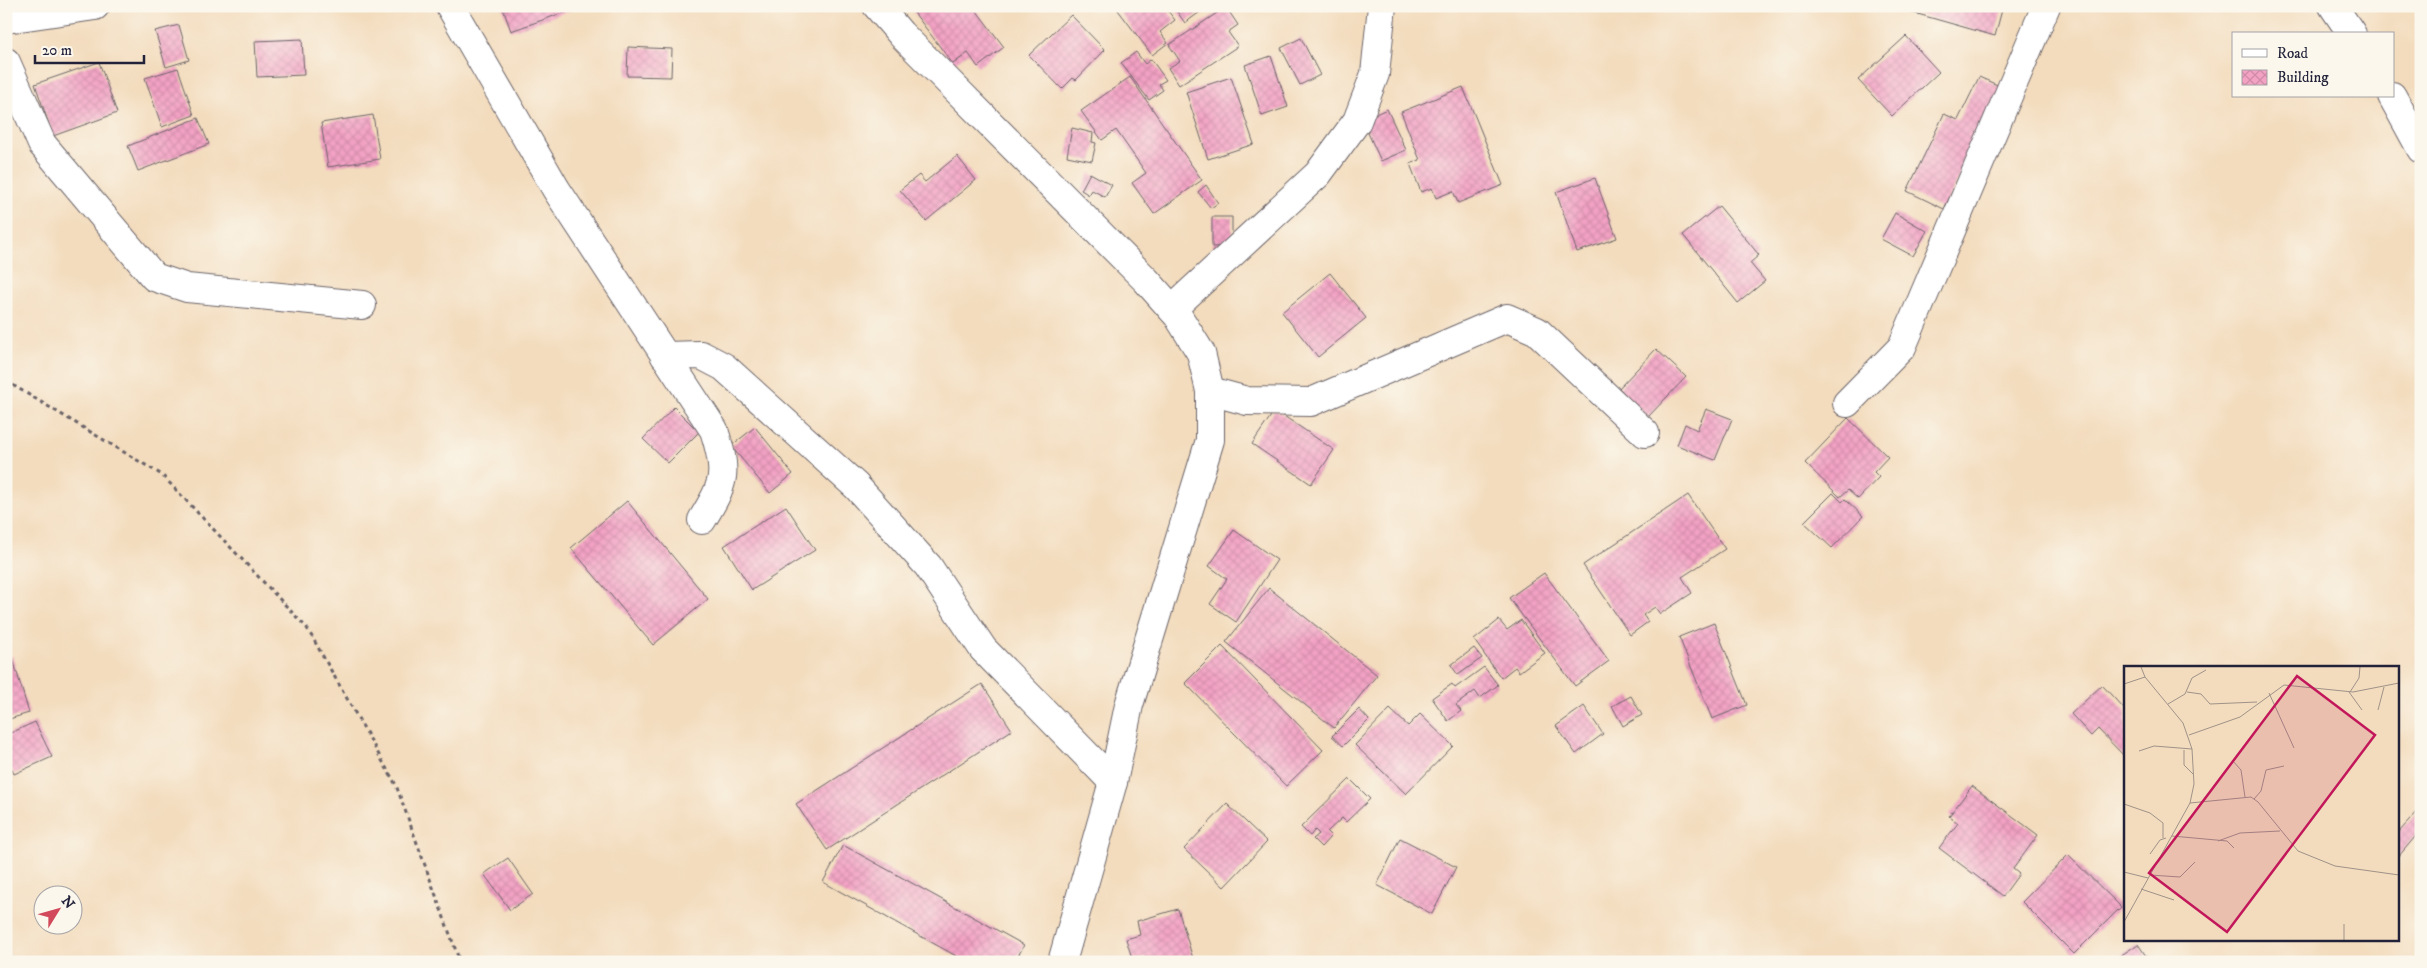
<svg xmlns="http://www.w3.org/2000/svg" width="2427" height="968" viewBox="0 0 2427 968" font-family="'IM FELL DW Pica',serif">
  <style>
    .building { fill: url(#building-cross-hatch) }
    .lines { fill: none; stroke-linecap: round; stroke-linejoin: round }
    .street-casing { stroke: #6b6368; stroke-width: 30 }
    .path { stroke: #6b6368; stroke-width: 3; stroke-dasharray: 4 4; stroke-linecap: butt }
    .street { stroke: #fff; stroke-width: 28 }
    .inset-road { fill: none; stroke: #9f9289; stroke-width: 1 }
    .view { fill: #c2185b; fill-opacity: 0.15; stroke: #c2185b; stroke-width: 2.5 }
    .inset-edge { fill: none; stroke: #22223b; stroke-width: 2.5 }
  </style>
  <defs>
    <pattern id="building-cross-hatch" width="8" height="8" patternUnits="userSpaceOnUse" patternTransform="scale(1.25)"><rect width="8" height="8" fill="#f3a2c4"/><path d="M0 0l8 8M0 8l8-8" fill="none" stroke="#d08ba9"/></pattern>
  </defs>
  <rect width="100%" height="100%" fill="#fbf7ec"/>
  <filter id="ink" filterUnits="userSpaceOnUse"><feTurbulence type="fractalNoise" baseFrequency=".02" numOctaves="2"/><feDisplacementMap in="SourceGraphic" scale="10" xChannelSelector="R" yChannelSelector="G"/><feConvolveMatrix kernelMatrix="1 2 1 2 8 2 1 2 1" color-interpolation-filters="sRGB"/></filter>
  <filter id="wash" filterUnits="userSpaceOnUse"><feTurbulence type="fractalNoise" baseFrequency=".0096" numOctaves="4" result="noise"/><feDisplacementMap in="SourceGraphic" scale="20" xChannelSelector="R" yChannelSelector="G"/><feGaussianBlur stdDeviation="1.12" result="paint"/><feColorMatrix in="noise" values="0 0 0 0 0 0 0 0 0 0 0 0 0 0 0 0 0 1.4 0 .05"/><feComposite in="paint" operator="in"/></filter>
  <g filter="url(#wash)">
    <rect width="100%" height="100%" fill="#f3dcbd"/>
    <g id="blocks">
      <g class="building">
        <polygon points="502,6 569,6 571,10 511,31"/>
        <polygon points="909,6 973,6 1004,47 978,67 968,53 953,64"/>
        <polygon points="1115,6 1164,6 1175,20 1160,32 1168,43 1152,55"/>
        <polygon points="1173,6 1208,6 1185,23"/>
        <polygon points="1901,6 2003,6 1995,36 1900,9"/>
        <polygon points="1226,7 1238,25 1228,32 1238,46 1179,85 1168,68 1180,61 1169,45"/>
        <polygon points="1071,15 1105,50 1076,80 1073,78 1062,89 1029,55"/>
        <polygon points="179,25 189,60 166,67 155,31"/>
        <polygon points="1906,36 1939,72 1892,116 1858,80"/>
        <polygon points="1301,38 1320,75 1300,85 1281,48"/>
        <polygon points="302,39 304,75 257,77 255,41"/>
        <polygon points="628,47 672,49 671,77 627,76"/>
        <polygon points="1136,52 1145,64 1151,59 1166,80 1159,84 1163,90 1149,100 1121,63"/>
        <polygon points="1271,56 1288,107 1262,116 1245,65"/>
        <polygon points="99,62 117,113 53,136 35,84"/>
        <polygon points="178,68 194,115 162,127 145,78"/>
        <polygon points="1130,77 1202,180 1154,214 1132,183 1146,173 1116,130 1102,140 1081,111"/>
        <polygon points="1231,77 1254,144 1208,159 1186,92"/>
        <polygon points="1979,77 2002,87 1944,209 1907,191 1944,114 1958,120"/>
        <polygon points="1463,87 1503,185 1458,203 1453,191 1436,198 1432,188 1421,192 1410,164 1420,160 1401,112"/>
        <polygon points="1387,109 1406,150 1381,161 1362,120"/>
        <polygon points="373,115 380,159 328,167 321,123"/>
        <polygon points="198,118 209,144 138,171 128,146"/>
        <polygon points="1072,128 1093,133 1092,142 1096,143 1092,161 1067,156"/>
        <polygon points="957,156 976,180 926,221 900,190 919,175 925,182"/>
        <polygon points="1090,173 1112,185 1105,197 1092,190 1089,195 1081,190"/>
        <polygon points="1595,178 1617,238 1577,252 1556,192"/>
        <polygon points="1206,185 1218,203 1211,208 1198,192"/>
        <polygon points="1719,206 1759,255 1750,263 1765,281 1738,303 1683,235"/>
        <polygon points="1895,213 1927,231 1913,256 1881,239"/>
        <polygon points="1212,217 1232,217 1232,246 1212,247"/>
        <polygon points="1330,273 1366,318 1318,357 1282,312"/>
        <polygon points="1656,349 1686,377 1648,417 1619,388"/>
        <polygon points="674,407 699,432 668,463 643,439"/>
        <polygon points="1706,409 1732,419 1715,460 1677,445 1685,424 1697,430"/>
        <polygon points="1275,410 1334,450 1311,484 1252,444"/>
        <polygon points="1848,418 1888,457 1874,472 1879,477 1858,499 1848,490 1840,497 1805,463"/>
        <polygon points="755,427 793,474 770,493 731,446"/>
        <polygon points="1833,493 1842,502 1845,499 1863,516 1832,548 1804,522"/>
        <polygon points="1688,495 1725,549 1682,577 1692,593 1660,614 1655,607 1643,615 1648,622 1630,635 1583,565"/>
        <polygon points="627,501 708,599 653,645 571,548"/>
        <polygon points="786,506 815,550 752,590 724,546"/>
        <polygon points="1234,530 1277,560 1236,622 1210,604 1227,579 1209,566"/>
        <polygon points="1544,573 1609,661 1575,686 1509,598"/>
        <polygon points="1269,588 1377,675 1334,728 1226,642"/>
        <polygon points="1499,620 1507,630 1521,620 1545,653 1519,672 1515,667 1501,678 1474,640"/>
        <polygon points="1714,623 1747,705 1712,719 1679,637"/>
        <polygon points="1222,646 1323,750 1286,786 1185,683"/>
        <polygon points="1474,648 1482,658 1458,675 1451,665"/>
        <polygon points="12,656 29,713 6,720 6,657"/>
        <polygon points="1484,667 1498,685 1480,698 1475,691 1456,705 1461,711 1448,721 1432,698 1452,684 1455,688"/>
        <polygon points="982,684 1012,730 827,850 796,804"/>
        <polygon points="2102,685 2126,711 2126,758 2098,729 2091,736 2071,714"/>
        <polygon points="1631,696 1642,715 1623,726 1612,706"/>
        <polygon points="1584,706 1603,734 1576,754 1556,726"/>
        <polygon points="1359,709 1369,720 1343,746 1332,736"/>
        <polygon points="1390,709 1408,726 1420,714 1453,746 1406,794 1355,745"/>
        <polygon points="35,722 52,757 14,774 6,757 6,735"/>
        <polygon points="6,778 11,782 6,789"/>
        <polygon points="1350,779 1370,799 1346,822 1342,818 1327,832 1331,836 1321,847 1313,839 1319,834 1315,830 1310,836 1301,827"/>
        <polygon points="1972,786 2038,835 2013,869 2019,874 2003,896 1939,848 1958,823 1949,816"/>
        <polygon points="1227,804 1267,842 1224,887 1184,849"/>
        <polygon points="2420,809 2421,830 2398,857 2398,833"/>
        <polygon points="1400,838 1456,867 1432,914 1377,885"/>
        <polygon points="843,845 1024,945 1015,962 967,962 823,882"/>
        <polygon points="2068,855 2121,907 2074,954 2022,902"/>
        <polygon points="508,858 533,894 510,910 484,874"/>
        <polygon points="1178,909 1194,962 1147,962 1146,958 1133,961 1126,939 1140,935 1137,921"/>
        <polygon points="2138,944 2150,962 2111,962"/>
      </g>
    </g>
  </g>
  <g filter="url(#ink)">
    <use href="#blocks" fill-opacity="0" stroke="#6b6368" stroke-width="1"/>
    <g class="lines">
      <g class="street-casing">
        <g id="street">
          <path d="M450,6L556,189L714,430C728,474 725,482 702,520"/>
          <polyline points="877,6 901,34 1146,280 1178,316 1201,353 1210,391 1210,440 1129,705 1113,782 1062,962"/>
          <polyline points="2333,6 2352,34"/>
          <polyline points="6,19 95,6"/>
          <polyline points="6,62 42,144 154,277 187,288 362,305"/>
          <polyline points="2392,96 2421,149"/>
          <polyline points="1172,309 1318,174 1357,121 1375,74 1382,6"/>
          <polyline points="665,356 701,355 724,367 856,486 928,566 983,649 1113,782"/>
          <polyline points="1210,391 1247,401 1311,402 1507,318 1537,331 1645,433"/>
          <polyline points="1847,403 1902,347 2046,6"/>
        </g>
      </g>
      <polyline class="path" points="6,381 162,475 307,628 396,785 460,962"/>
      <use href="#street" class="street"/>
    </g>
  </g>
  <g transform="translate(2124 666)">
    <rect width="275" height="275" fill="#f3dcbd"/>
    <path class="inset-road" d="M0,18L21,11M63,26L77,28L86,38L133,36M225,26L238,44M226,26L235,12L236,1M145,27L170,82M44,38L61,28L68,12L82,4M254,44L260,21M65,69L116,51L160,19L229,26L275,17M60,84V99L69,108M15,85L30,80L68,83M108,94L117,104L121,131M130,133L137,125L142,104L160,100M66,137L127,131L134,136L174,185L211,200L275,209M0,138L26,147L39,157V172M48,170L103,175L110,182M94,175L116,167L156,165M26,188L36,174L42,172M0,206L24,212M26,209L56,211L71,196M17,223L50,234M0,256L66,137L70,118L68,83L59,57L21,11L17,1M220,274V258"/>
    <path class="view" d="M173,10L251,69L103,266L25,207Z"/>
    <rect width="275" height="275" class="inset-edge"/>
  </g>
  <rect width="2427" height="968" fill="none" stroke="#fbf7ec" stroke-width="25"/>
  <rect x="2232" y="32" width="162" height="65" fill="#fbf7ec" stroke="#a4a2a5"/>
  <rect x="2242" y="49" width="25" height="8" fill="#ffffff" stroke="#a4a2a5"/>
  <text x="2277" y="58" font-size="15" fill="#22223b">Road</text>
  <rect x="2242" y="70" width="25" height="15" fill="url(#building-cross-hatch)" stroke="#a4a2a5"/>
  <text x="2277" y="82" font-size="15" fill="#22223b">Building</text>
  <g transform="translate(58 910) rotate(53)"><circle r="24" fill="#fbf7ec" stroke="#a4a2a5"/>
  <path d="M0-4L9 19L0 12L-9 19Z" fill="#d1495b"/>
  <text y="-8" font-size="14" font-weight="bold" text-anchor="middle" fill="#22223b">N</text>
  </g>
  <path d="M35 55v8h109v-8" fill="none" stroke="#22223b" stroke-width="2.5"/>
  <text x="42" y="55" font-size="15" fill="#22223b" stroke="#fbf7ec" stroke-width="4" paint-order="stroke">20 m</text>
</svg>
